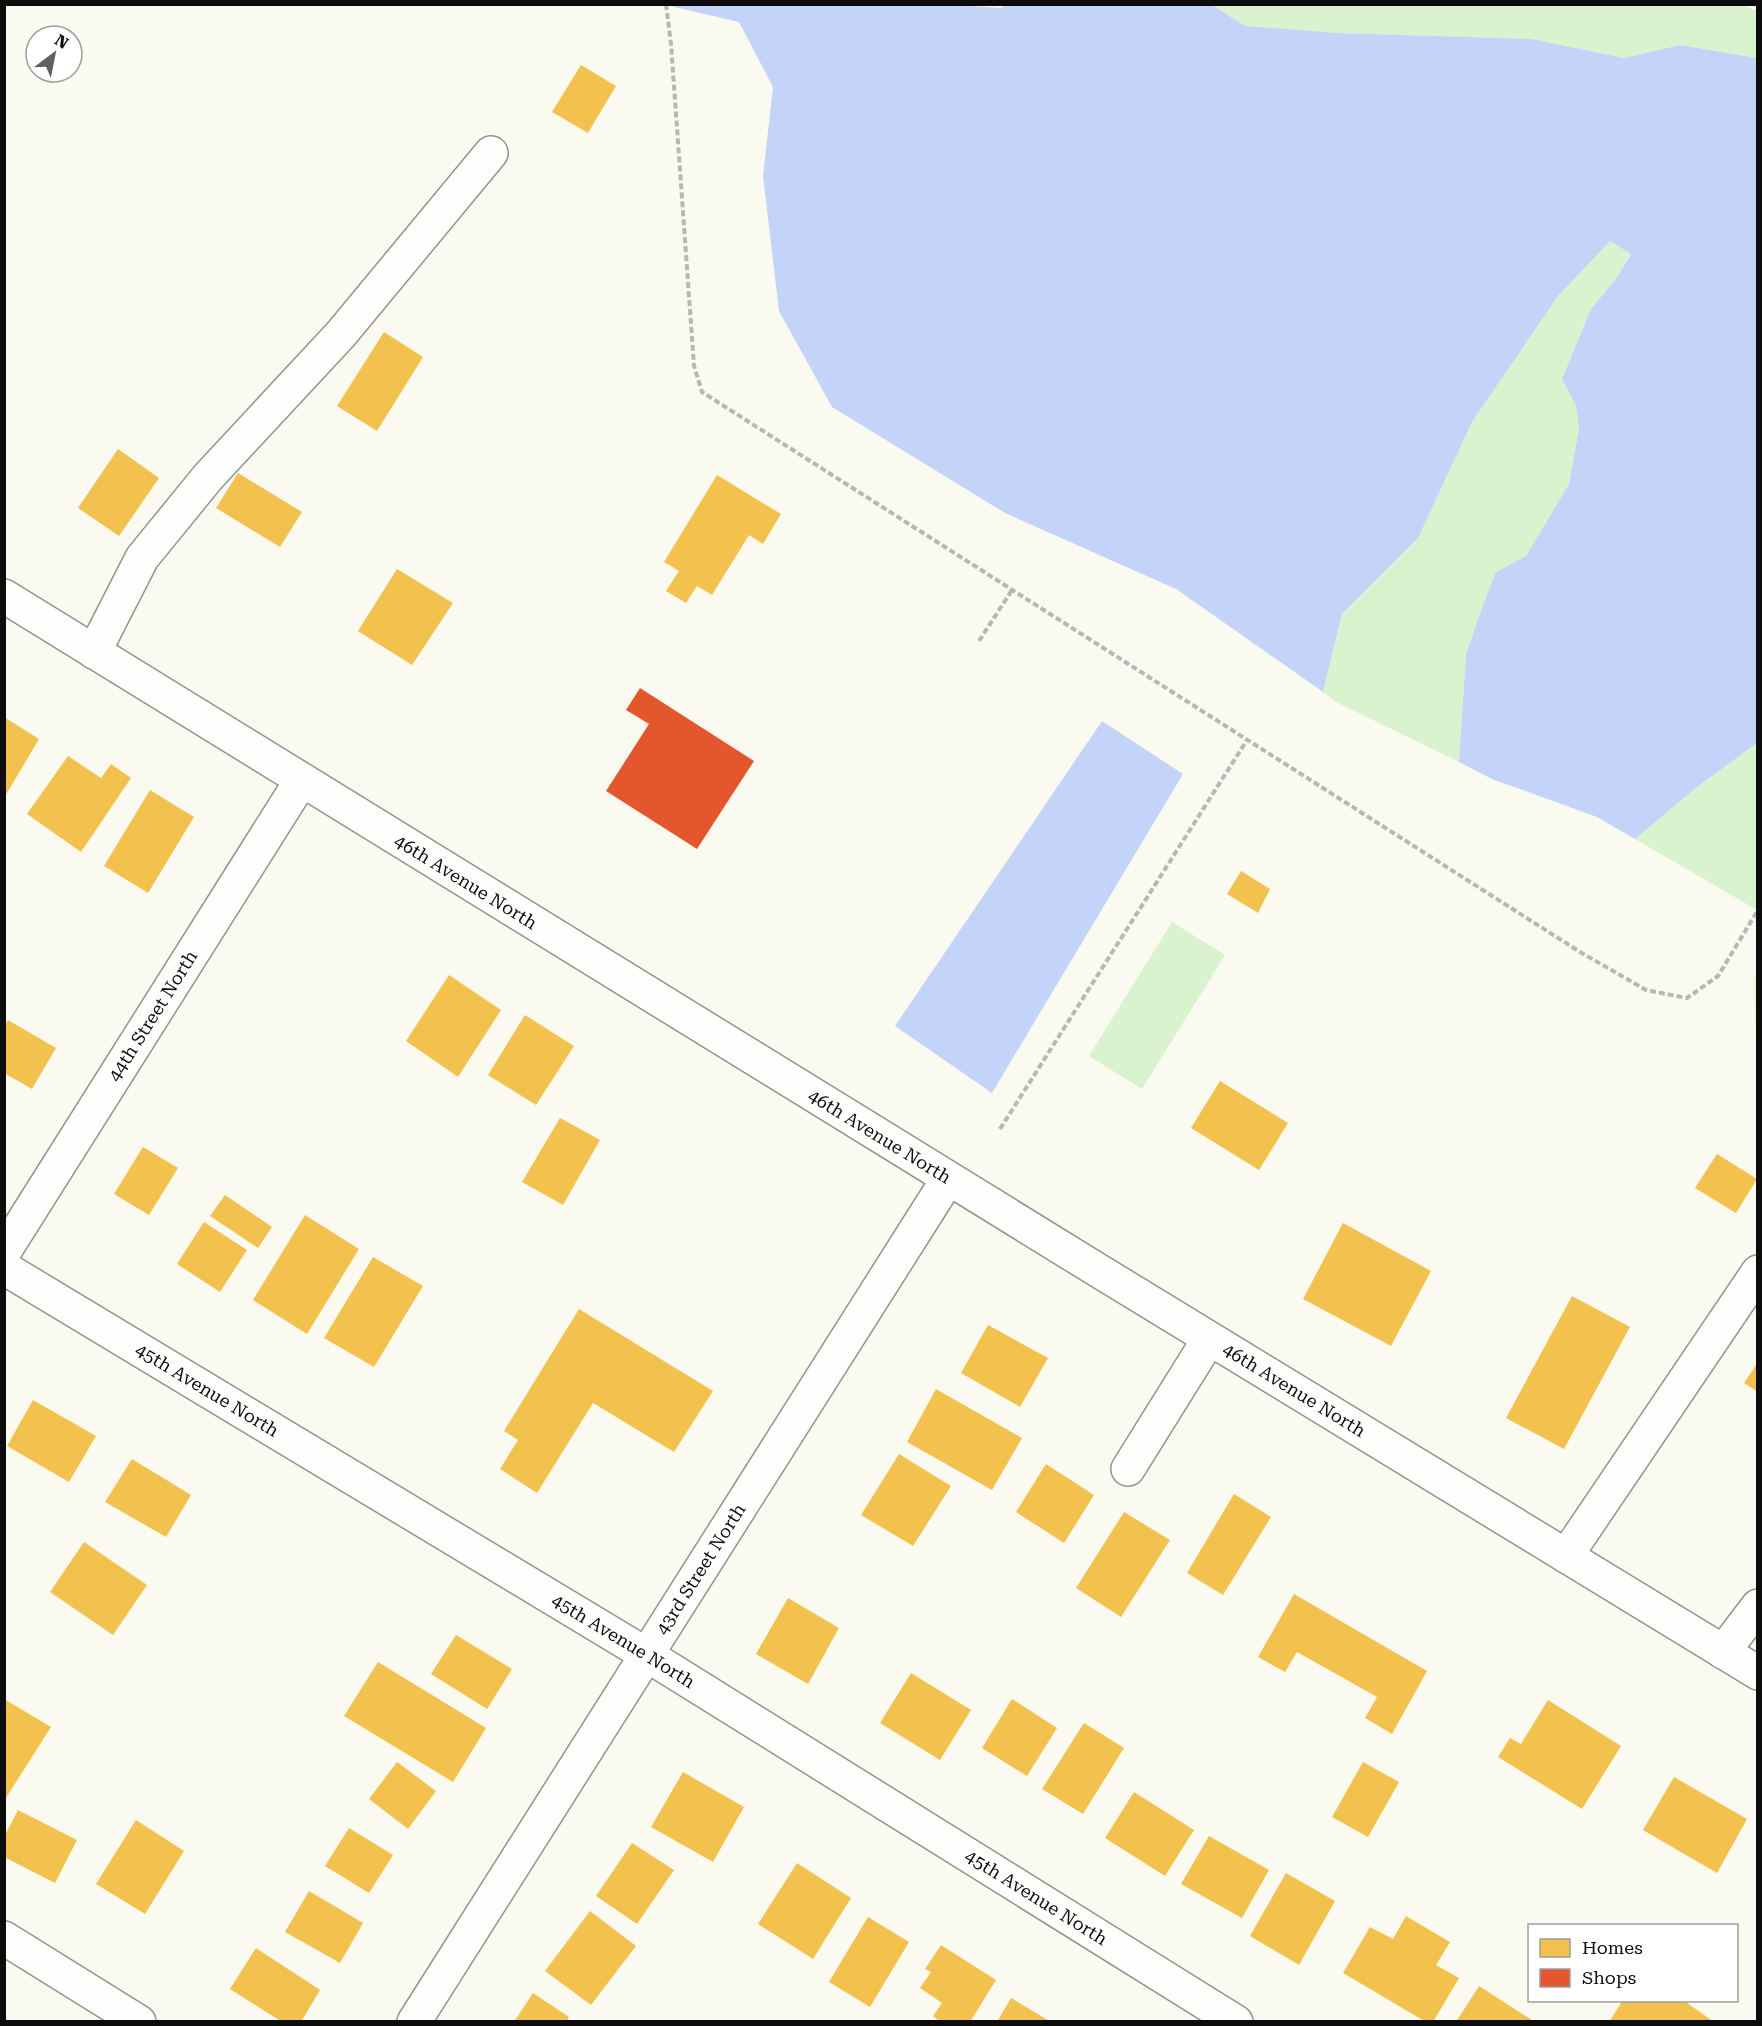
<svg xmlns="http://www.w3.org/2000/svg" width="1762" height="2026" viewBox="0 0 1762 2026" font-family="'Roboto Serif',serif">
  <style>
    .farmland { fill: #f3f8db }
    .green { fill: #d9f3ce }
    .water { fill: #c3d4f8 }
    .homes { fill: #f2c14e }
    .shops { fill: #e4572e }
    .lines { fill: none; stroke-linecap: round; stroke-linejoin: round }
    .minor-casing { stroke: #93938f; stroke-width: 36 }
    .path { stroke: #b7b7b5; stroke-width: 4; stroke-dasharray: 6 3; stroke-linecap: butt }
    .minor { stroke: #fefefd; stroke-width: 33 }
    .labels { text-anchor: middle; stroke-width: 6; stroke-linejoin: round; paint-order: stroke }
    .street-label { font-size: 18px; fill: #0c0c0c; stroke: #fff }
  </style>
  <rect width="100%" height="100%" fill="#fafaf0"/>
  <polygon class="farmland" points="1757,973 1757,1058 1753,979"/>
  <g class="green">
    <polygon points="1212,5 1740,5 1757,10 1757,58 1680,45 1624,58 1532,39 1339,33 1245,26"/>
    <polygon points="1609,241 1631,253 1615,280 1591,309 1562,379 1577,405 1579,429 1569,484 1526,556 1496,572 1466,655 1459,762 1336,702 1323,692 1342,614 1418,538 1472,422 1558,296"/>
    <polygon points="1757,743 1757,910 1635,839 1697,787"/>
    <polygon points="1172,922 1225,955 1142,1089 1089,1056"/>
  </g>
  <g class="water">
    <polygon points="954,5 1001,8 1009,4 1212,5 1245,26 1339,33 1532,39 1624,58 1680,45 1757,58 1757,743 1697,787 1635,839 1597,817 1492,779 1459,762 1466,655 1483,605 1496,572 1526,556 1569,484 1579,429 1576,405 1562,379 1591,309 1615,280 1631,254 1610,241 1558,296 1472,422 1418,538 1342,614 1323,692 1176,589 1005,513 832,407 779,311 763,176 773,87 739,22 666,5"/>
    <polygon points="1102,721 1183,774 992,1093 895,1026"/>
  </g>
  <g class="homes">
    <polygon points="581,65 616,86 588,133 552,112"/>
    <polygon points="384,332 423,357 377,431 337,406"/>
    <polygon points="118,449 159,478 119,536 78,508"/>
    <polygon points="238,473 302,512 280,547 216,508"/>
    <polygon points="717,475 781,514 763,544 749,535 712,595 697,586 686,603 666,591 679,571 664,562"/>
    <polygon points="397,569 453,603 412,665 358,631"/>
    <polygon points="4,717 39,739 4,798"/>
    <polygon points="68,756 101,778 111,764 131,778 81,852 27,814"/>
    <polygon points="150,790 194,817 148,893 104,866"/>
    <polygon points="1241,871 1270,889 1258,913 1227,894"/>
    <polygon points="449,975 501,1010 458,1077 406,1041"/>
    <polygon points="525,1015 574,1046 536,1105 488,1075"/>
    <polygon points="8,1020 56,1048 32,1089 4,1073 4,1027"/>
    <polygon points="1220,1081 1288,1123 1259,1170 1191,1128"/>
    <polygon points="560,1118 600,1140 563,1205 522,1182"/>
    <polygon points="143,1147 178,1168 149,1215 114,1194"/>
    <polygon points="1717,1154 1757,1179 1736,1213 1695,1188"/>
    <polygon points="225,1195 272,1227 258,1248 210,1216"/>
    <polygon points="305,1215 359,1249 307,1334 253,1300"/>
    <polygon points="204,1222 247,1250 220,1292 177,1264"/>
    <polygon points="1343,1223 1431,1271 1391,1346 1303,1299"/>
    <polygon points="373,1257 423,1286 374,1367 324,1338"/>
    <polygon points="1572,1296 1630,1327 1564,1449 1506,1418"/>
    <polygon points="579,1309 713,1391 674,1452 593,1403 537,1493 500,1469 518,1440 504,1431"/>
    <polygon points="988,1325 1048,1358 1020,1407 961,1373"/>
    <polygon points="1758,1362 1758,1392 1744,1383"/>
    <polygon points="936,1389 1022,1438 992,1490 907,1442"/>
    <polygon points="33,1400 96,1436 69,1482 7,1446"/>
    <polygon points="899,1454 951,1486 913,1546 861,1515"/>
    <polygon points="132,1459 191,1495 166,1537 105,1502"/>
    <polygon points="1046,1464 1094,1495 1064,1543 1016,1512"/>
    <polygon points="1234,1494 1271,1517 1223,1595 1187,1573"/>
    <polygon points="1124,1512 1170,1540 1121,1617 1076,1588"/>
    <polygon points="84,1542 147,1585 113,1635 50,1592"/>
    <polygon points="1294,1594 1427,1671 1392,1734 1365,1718 1377,1697 1297,1652 1285,1672 1258,1657"/>
    <polygon points="788,1598 839,1628 808,1684 756,1654"/>
    <polygon points="456,1635 512,1669 487,1709 431,1674"/>
    <polygon points="378,1662 486,1728 453,1782 344,1716"/>
    <polygon points="911,1673 971,1710 940,1760 880,1723"/>
    <polygon points="4,1699 51,1727 4,1801"/>
    <polygon points="1012,1699 1057,1728 1027,1776 982,1748"/>
    <polygon points="1548,1700 1621,1746 1582,1809 1498,1757 1510,1738 1521,1744"/>
    <polygon points="1084,1723 1124,1748 1083,1814 1042,1789"/>
    <polygon points="397,1762 436,1791 408,1829 369,1799"/>
    <polygon points="1363,1762 1399,1782 1368,1837 1332,1817"/>
    <polygon points="683,1772 744,1807 713,1862 651,1827"/>
    <polygon points="1674,1777 1747,1819 1717,1873 1643,1830"/>
    <polygon points="1134,1792 1194,1830 1165,1876 1105,1838"/>
    <polygon points="18,1810 77,1840 55,1883 4,1857 4,1837"/>
    <polygon points="136,1820 184,1851 145,1914 96,1884"/>
    <polygon points="349,1828 393,1855 369,1893 325,1866"/>
    <polygon points="1209,1836 1269,1870 1242,1918 1181,1884"/>
    <polygon points="632,1843 674,1870 637,1924 596,1896"/>
    <polygon points="797,1863 851,1898 813,1959 758,1924"/>
    <polygon points="1286,1873 1335,1901 1299,1965 1250,1936"/>
    <polygon points="309,1891 363,1923 340,1963 285,1932"/>
    <polygon points="590,1911 636,1946 591,2005 545,1971"/>
    <polygon points="1406,1916 1450,1942 1436,1965 1459,1978 1433,2022 1426,2022 1343,1973 1370,1927 1393,1939"/>
    <polygon points="868,1917 909,1942 870,2007 829,1982"/>
    <polygon points="941,1945 996,1980 970,2022 941,2022 933,2016 942,2003 920,1988 931,1972 925,1969"/>
    <polygon points="256,1948 320,1990 301,2022 282,2022 230,1989"/>
    <polygon points="1479,1986 1535,2022 1456,2022"/>
    <polygon points="533,1993 569,2017 566,2022 514,2022"/>
    <polygon points="1011,1998 1051,2022 997,2022"/>
    <polygon points="1623,2000 1683,2000 1714,2022 1609,2022"/>
  </g>
  <polygon class="shops" points="640,688 754,761 697,849 606,791 649,724 626,710"/>
  <g class="lines">
    <g class="minor-casing">
      <g id="minor">
        <path id="s1" d="M4,596C587,959 1172,1316 1758,1673"/>
        <polyline points="94,652 142,558 208,477 341,334 491,153"/>
        <path id="s2" d="M4,1252L301,781"/>
        <path id="s3" d="M4,1268L647,1655L1236,2022"/>
        <polyline points="1128,1469 1209,1339"/>
        <polyline points="1566,1556 1758,1272"/>
        <polyline points="1723,1652 1758,1606"/>
        <polyline points="4,1938 139,2022"/>
        <path id="s4" d="M414,2022L948,1179"/>
      </g>
    </g>
    <g class="path">
      <polyline points="666,4 671,44 694,366 702,392 1580,952 1646,990 1687,998 1718,976 1758,910"/>
      <polyline points="979,641 1012,590"/>
      <polyline points="1000,1129 1247,740"/>
    </g>
    <use href="#minor" class="minor"/>
  </g>
  <g class="labels">
    <g class="street-label">
      <text dy="6" stroke="none"><textPath href="#s1" startOffset="543">46th Avenue North</textPath></text>
      <text dy="6" stroke="none"><textPath href="#s2" startOffset="279">44th Street North</textPath></text>
      <text dy="6" stroke="none"><textPath href="#s1" startOffset="1029">46th Avenue North</textPath></text>
      <text dy="6" stroke="none"><textPath href="#s3" startOffset="237">45th Avenue North</textPath></text>
      <text dy="6" stroke="none"><textPath href="#s1" startOffset="1515">46th Avenue North</textPath></text>
      <text dy="6" stroke="none"><textPath href="#s4" startOffset="536">43rd Street North</textPath></text>
      <text dy="6" stroke="none"><textPath href="#s3" startOffset="723">45th Avenue North</textPath></text>
      <text dy="6" stroke="none"><textPath href="#s3" startOffset="1209">45th Avenue North</textPath></text>
    </g>
  </g>
  <rect width="1762" height="2026" fill="none" stroke="#0c0c0c" stroke-width="12"/>
  <rect x="1528" y="1924" width="210" height="78" fill="#ffffff" stroke="#9e9e9e" stroke-width="1.5"/>
  <rect x="1540" y="1939" width="30" height="18" fill="#f2c14e" stroke="#9e9e9e" stroke-width="1.5"/>
  <text x="1582" y="1954" font-size="18" fill="#0c0c0c">Homes</text>
  <rect x="1540" y="1969" width="30" height="18" fill="#e4572e" stroke="#9e9e9e" stroke-width="1.5"/>
  <text x="1582" y="1984" font-size="18" fill="#0c0c0c">Shops</text>
  <g transform="translate(54 54) rotate(32)"><circle r="28" fill="#ffffff" stroke="#9e9e9e" stroke-width="1.5"/>
  <path d="M0-4.5L10 22L0 15L-10 22Z" fill="#5f5f5c"/>
  <text y="-9" font-size="16" font-weight="bold" text-anchor="middle" fill="#0c0c0c">N</text>
  </g>
</svg>
